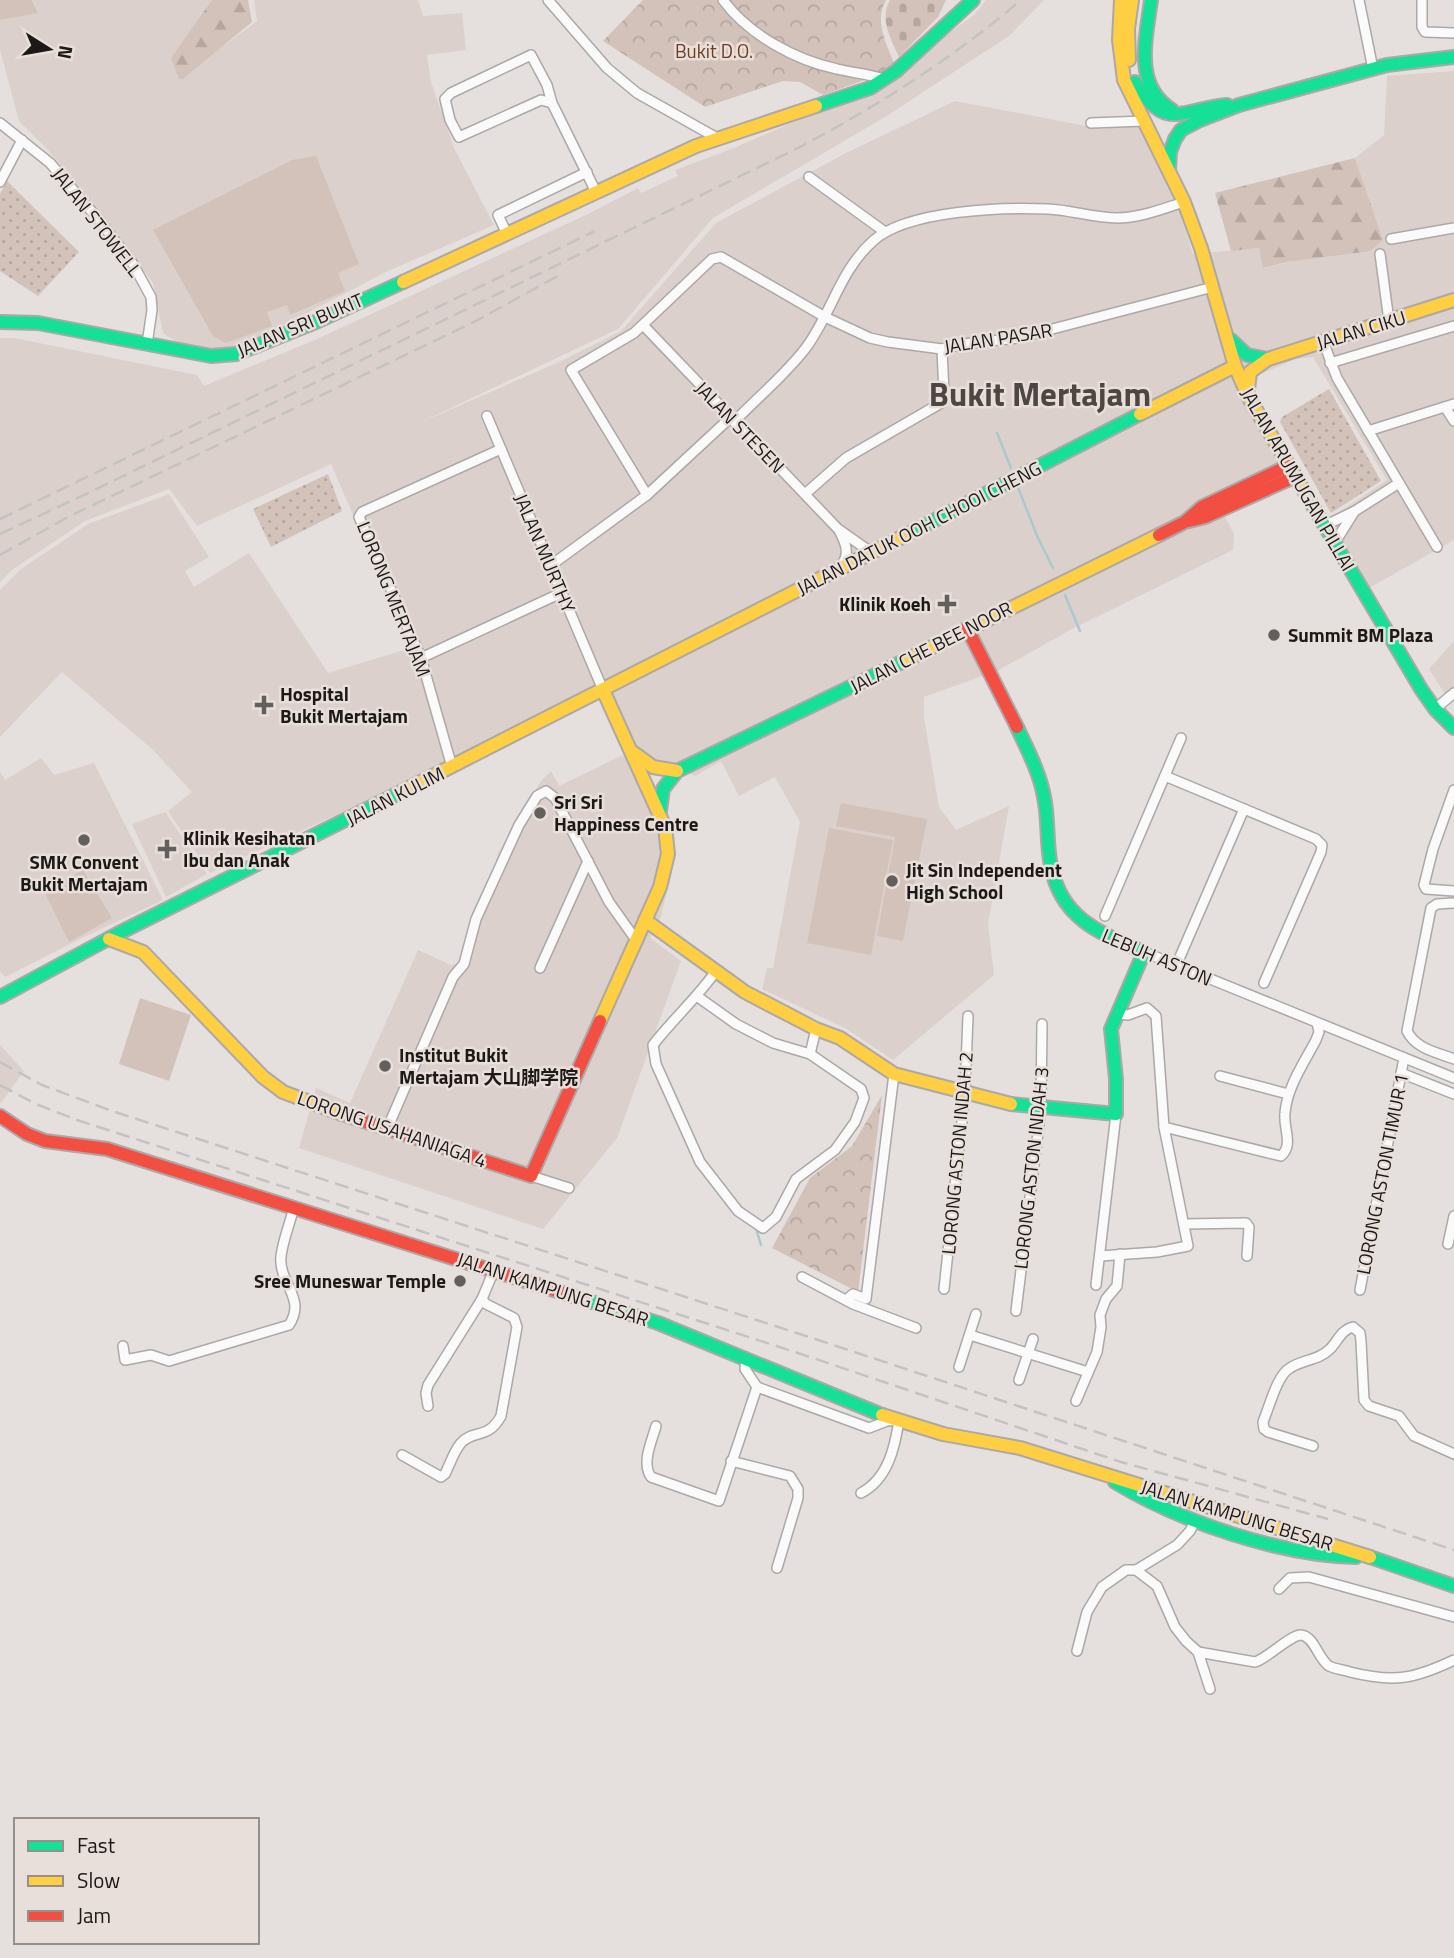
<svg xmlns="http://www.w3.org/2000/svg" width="1454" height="1958" viewBox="0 0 1454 1958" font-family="'Titillium Web','Noto Sans SC',sans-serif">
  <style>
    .built { fill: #dbd0cb }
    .grass { fill: url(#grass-dots) }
    .forest { fill: url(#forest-firs) }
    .cemetery { fill: url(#cemetery-stones) }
    .park { fill: url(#park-crowns) }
    .pitch { fill: #d3c2ba }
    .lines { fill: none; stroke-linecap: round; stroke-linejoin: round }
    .stream { stroke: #a8cacf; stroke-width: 2.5 }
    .street-casing { stroke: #aca8a7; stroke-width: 12 }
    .fast-casing { stroke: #aca8a7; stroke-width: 16 }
    .slow-casing { stroke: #aca8a7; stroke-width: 16 }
    .jam-casing { stroke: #aca8a7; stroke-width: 16 }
    .street { stroke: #fbfafa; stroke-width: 9 }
    .fast { stroke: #16e098; stroke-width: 12 }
    .slow { stroke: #ffcf43; stroke-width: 12 }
    .jam { stroke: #f24e42; stroke-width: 12 }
    .rail { stroke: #c4c2c2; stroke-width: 2.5; stroke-dasharray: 14 7; stroke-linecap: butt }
    .poi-dot { fill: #625f5d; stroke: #e8dfdb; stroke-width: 2.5 }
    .labels { text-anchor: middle; stroke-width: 5; stroke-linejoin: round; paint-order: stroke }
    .park-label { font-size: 19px; fill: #6f3b20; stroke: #e8dfdb }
    .street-label { font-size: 19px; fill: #1c1917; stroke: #e8dfdb }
    .poi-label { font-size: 19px; font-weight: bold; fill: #1c1917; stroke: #e8dfdb; text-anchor: start }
    .town-label { font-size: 33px; font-weight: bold; fill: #4e4643; stroke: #e8dfdb }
  </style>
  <defs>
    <pattern id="grass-dots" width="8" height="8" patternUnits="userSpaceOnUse" patternTransform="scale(1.75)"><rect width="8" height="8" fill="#d3c2ba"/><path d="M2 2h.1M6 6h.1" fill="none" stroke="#b5a69f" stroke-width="1.8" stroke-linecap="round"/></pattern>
    <pattern id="forest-firs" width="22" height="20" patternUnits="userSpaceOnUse" patternTransform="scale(1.75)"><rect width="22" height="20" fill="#d3c2ba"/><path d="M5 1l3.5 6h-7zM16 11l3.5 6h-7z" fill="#b5a69f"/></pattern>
    <pattern id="cemetery-stones" width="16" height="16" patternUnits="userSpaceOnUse" patternTransform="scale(1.75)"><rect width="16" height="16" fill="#d3c2ba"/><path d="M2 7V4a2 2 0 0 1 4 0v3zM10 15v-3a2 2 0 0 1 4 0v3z" fill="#b5a69f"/></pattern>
    <pattern id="park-crowns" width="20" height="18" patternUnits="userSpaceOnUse" patternTransform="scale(1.75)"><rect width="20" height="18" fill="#d3c2ba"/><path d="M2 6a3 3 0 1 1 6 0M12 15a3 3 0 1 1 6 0" fill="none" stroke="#b5a69f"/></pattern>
  </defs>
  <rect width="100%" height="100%" fill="#e5e0de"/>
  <g class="built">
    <polygon points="0,0 212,0 196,25 179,79 257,21 254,0 418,0 423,16 462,13 466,50 427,55 431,82 454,148 494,225 388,271 288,323 224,351 178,343 163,333 153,283 98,210 48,150 19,121 0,50"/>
    <polygon points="986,0 1044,0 1009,36 885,117 713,218 618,329 417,424 559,362 621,331 716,223 848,152 955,101 1102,129 1138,125 1175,197 1193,254 1259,248 1264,268 1383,240 1355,158 1384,135 1387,76 1454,71 1454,540 1369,588 1330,518 1387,480 1313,357 1296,359 1251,378 1249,386 1298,478 1223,513 1234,534 1233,550 1072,629 999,670 924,697 924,717 939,807 956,830 1009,806 988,924 994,975 893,1060 845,1028 762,989 767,968 773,968 800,822 775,777 739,796 721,761 695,776 678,768 642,759 595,689 446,764 210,873 168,811 192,792 153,750 62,672 0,737 0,590 21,569 88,524 169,494 209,557 185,571 194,587 249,553 328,673 411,648 331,464 197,526 169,489 85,521 12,570 0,582 0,338 14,338 197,375 204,386 317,339 588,214 638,188 641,193 678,176 675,170 734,148 876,86 974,15"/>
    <polygon points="1454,641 1454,687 1445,694 1429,669"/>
    <polygon points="625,754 675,858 661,916 650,938 681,961 617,1138 543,1229 299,1148 316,1088 350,1103 418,950 451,965 459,963 472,918 496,862 498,853 541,781 551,771 559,786"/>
    <polygon points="41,758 54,775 94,763 163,900 84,937 5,977 0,971 0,772 5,780"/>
    <polygon points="165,812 207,874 166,897 132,824"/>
    <polygon points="0,1045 24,1071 1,1103 0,1102"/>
  </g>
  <g class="grass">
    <polygon points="7,181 79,252 38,296 0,271 0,194"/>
    <polygon points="1329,389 1381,481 1331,513 1280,422 1282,417"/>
    <polygon points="328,474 342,511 271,547 253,509"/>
  </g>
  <g class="forest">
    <polygon points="212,0 248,0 252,22 183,79 179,79 171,58"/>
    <polygon points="1355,158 1383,240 1370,251 1287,262 1263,268 1259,248 1231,251 1215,193"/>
  </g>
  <path class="cemetery" d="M890,0H946L938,17L899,57C891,39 879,19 890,0Z"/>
  <g class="park">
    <path d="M643,0H886C874,21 886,42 894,63L873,77L823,95L800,82L783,81L705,107L603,41Z"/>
    <polygon points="882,1095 858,1292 772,1248 810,1178 852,1146"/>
  </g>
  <g class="pitch">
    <polygon points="0,0 31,0 38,13 0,20"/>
    <polygon points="316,156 359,264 338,273 345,291 290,315 287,305 267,312 272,326 226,343 213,336 153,230 292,160"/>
    <polygon points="841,803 927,819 903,941 877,936 895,837 836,826"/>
    <polygon points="829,828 893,840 871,955 807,943"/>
    <polygon points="83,870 112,918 69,942 44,891"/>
    <polygon points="140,998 191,1015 169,1081 119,1064"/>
  </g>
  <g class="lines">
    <g class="stream">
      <polyline points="997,433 1011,468"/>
      <polyline points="1017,485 1038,538 1053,568"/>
      <polyline points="1065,595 1080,631"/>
      <polyline points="756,1228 761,1245"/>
    </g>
    <g class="street-casing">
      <g id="street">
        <polyline points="548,0 607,68 637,93 717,138"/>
        <path d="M723,0C749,35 795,60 837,69C853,73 869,74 884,79"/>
        <polyline points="1359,0 1373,69"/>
        <polyline points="1422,0 1422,27 1425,32 1454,33"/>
        <polyline points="552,103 547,85 531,55 451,93 445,99 450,120 459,137 541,100 552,103 596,192"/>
        <polyline points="0,123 50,163 99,220 133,264 151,297 152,310 147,344"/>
        <polyline points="1091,123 1144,121"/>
        <polyline points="809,177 885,232"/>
        <polyline points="0,182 22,140"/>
        <polyline points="507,234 498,215 587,172"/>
        <polyline points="1391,239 1454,228"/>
        <polyline points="1380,254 1389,321"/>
        <polyline points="643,325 838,529 865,548 873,550"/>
        <polyline points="1323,341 1337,378 1437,547"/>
        <polyline points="1330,363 1454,326"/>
        <polyline points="1445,407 1454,421"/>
        <polyline points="487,416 603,690"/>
        <path d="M734,422C757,398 784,376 805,349C831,315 840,270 873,241C907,210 1003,207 1048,209C1071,210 1094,218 1117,218C1140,218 1162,209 1184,202"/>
        <polyline points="1368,431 1454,404"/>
        <polyline points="805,494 846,458 941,403 944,394 942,349"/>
        <polyline points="647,495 571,370 634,333 712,259 721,257 825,317 870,338 888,342 942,349 964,344 1018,338 1213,287"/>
        <polyline points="1324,526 1355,511 1399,483"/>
        <path d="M839,530C845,542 851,554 841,565"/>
        <polyline points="1334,544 1354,512"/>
        <polyline points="550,566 647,495 730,418"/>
        <polyline points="421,658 561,593"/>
        <polyline points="1435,709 1454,693"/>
        <polyline points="452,767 421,658 359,517 362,512 501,449"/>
        <polyline points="1165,776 1316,839 1322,845 1321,852 1264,983"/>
        <polyline points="1454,790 1433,849 1424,885 1426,889 1454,891"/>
        <path d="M1454,903L1437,904L1431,908L1407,1031C1416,1049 1436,1052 1454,1059"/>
        <polyline points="1105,916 1181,738"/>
        <polyline points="1144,952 1454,1078"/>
        <polyline points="1176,966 1244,809"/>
        <polyline points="540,968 588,861"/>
        <path d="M698,997L736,1024L773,1043L810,1054L861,1089L864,1098L855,1122L835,1150L796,1179L776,1217L763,1228L738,1211L700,1162L656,1064L653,1045C673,1019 697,998 716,971"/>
        <polyline points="810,1054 816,1029"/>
        <polyline points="1401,1073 1454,1094"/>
        <polyline points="1220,1076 1288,1094"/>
        <path d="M1164,1127L1281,1156C1294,1145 1283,1128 1285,1113C1287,1087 1304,1063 1316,1040L1319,1032L1317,1023"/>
        <polyline points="387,1129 453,977 464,964 476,919 519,825 537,796 546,791 555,798 609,902 636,940"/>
        <polyline points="531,1176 569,1188"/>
        <polyline points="1184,1224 1246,1223 1249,1227 1247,1256"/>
        <polyline points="1448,1244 1454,1216"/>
        <polyline points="1100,1256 1157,1252 1188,1246 1164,1127 1156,1016 1147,1008 1128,1015 1118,1014"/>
        <polyline points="802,1277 853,1304 916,1328"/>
        <polyline points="1096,1285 1116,1114"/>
        <polyline points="944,1289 965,1093 968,1016"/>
        <polyline points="1360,1290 1404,1058"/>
        <polyline points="846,1300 853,1294 866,1299 894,1074"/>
        <polyline points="1016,1311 1041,1108 1042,1024"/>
        <polyline points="970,1335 1088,1372"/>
        <path d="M123,1346L125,1360L151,1355L169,1361L289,1325C307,1298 278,1283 281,1256C283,1240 290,1223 294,1207"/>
        <polyline points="959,1367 976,1314"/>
        <polyline points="1019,1380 1033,1339"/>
        <path d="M757,1387L869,1428L887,1421L899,1420C895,1447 888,1479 861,1493"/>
        <polyline points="1076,1401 1097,1352 1101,1327 1100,1315 1106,1299 1117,1286 1120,1254"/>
        <polyline points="428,1406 426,1393 428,1385 482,1299"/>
        <path d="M656,1426C652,1441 641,1463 651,1477L719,1501L757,1387L745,1369L746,1359"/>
        <path d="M1313,1446L1268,1432L1264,1429L1263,1422C1269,1408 1277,1375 1290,1368C1303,1359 1318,1361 1330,1349C1338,1341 1341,1330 1353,1327L1360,1333L1361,1341L1364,1400L1369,1406L1399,1416L1414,1436L1454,1454"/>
        <path d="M402,1455L441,1477L445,1474C450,1464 454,1451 461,1443C474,1429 488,1440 501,1416L517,1327L514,1318L486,1304L482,1299L494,1270"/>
        <polyline points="731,1461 790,1476 798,1489 798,1498 777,1568"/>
        <polyline points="1136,1570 1157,1586 1175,1627 1186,1641 1198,1652 1210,1689"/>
        <polyline points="1279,1589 1290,1578 1309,1577 1454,1617"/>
        <polyline points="1077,1651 1087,1612 1102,1587 1126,1570 1136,1570 1177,1545 1190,1531 1195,1521"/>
        <path d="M1198,1652L1255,1662C1268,1658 1290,1635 1301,1635C1314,1636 1319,1660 1329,1666C1335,1669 1344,1670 1350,1672C1394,1683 1414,1679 1454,1660"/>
      </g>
    </g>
    <g class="fast-casing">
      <g id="fast">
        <path d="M1151,0C1146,39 1133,86 1172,110"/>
        <path d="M1135,82C1166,132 1179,110 1227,105"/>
        <polyline points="816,106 870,88 896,71 973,0"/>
        <polyline points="1169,169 1170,152 1175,139 1181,130 1200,120 1239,105 1387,65 1454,57"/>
        <polyline points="0,322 38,323 211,356 236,354 318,321 403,282"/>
        <polyline points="1231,340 1247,355 1268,359"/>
        <polyline points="1300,484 1421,689 1435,709 1454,728"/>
        <polyline points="904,536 1140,414"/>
        <polyline points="660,811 663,789 677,771 908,659"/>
        <polyline points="0,997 119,933 409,788"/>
        <path d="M1011,1104L1116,1114V1079L1111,1029L1144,952C1100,933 1061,919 1051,866C1046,843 1049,820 1044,797C1040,773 1027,749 1017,727"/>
        <polyline points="573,1296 658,1323 882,1415"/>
        <path d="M1115,1482C1181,1522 1279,1555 1356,1557"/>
        <polyline points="1370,1557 1454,1586"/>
      </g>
    </g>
    <g class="slow-casing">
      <g id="slow">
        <polyline points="1121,0 1119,40 1124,80 1184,202 1201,248 1235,366 1249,398 1300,484"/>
        <polyline points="1129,60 1128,29 1132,0"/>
        <polyline points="403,282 696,146 816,106"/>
        <polyline points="1248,390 1250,372 1268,359 1454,300"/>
        <polyline points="1140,414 1235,366"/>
        <polyline points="908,659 1159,535"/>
        <polyline points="634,753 653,767 677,771"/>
        <polyline points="409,788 904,536"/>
        <polyline points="645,920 745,992 816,1029 840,1038 894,1074 1011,1104"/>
        <polyline points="109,939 143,952 263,1077 283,1092 342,1114"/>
        <polyline points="600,1021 660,887 668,854 665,827 603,690"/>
        <polyline points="882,1415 943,1434 1020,1448 1370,1557"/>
      </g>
    </g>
    <g class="jam-casing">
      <g id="jam">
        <polyline points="1189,521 1205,517 1294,477"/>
        <polyline points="1159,535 1185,522 1202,507 1288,466"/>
        <polyline points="967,628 1017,727"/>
        <polyline points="342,1114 531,1176 600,1021"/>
        <polyline points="0,1116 27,1134 45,1141 107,1149 573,1296"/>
      </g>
    </g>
    <use href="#street" class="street"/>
    <use href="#fast" class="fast"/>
    <use href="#slow" class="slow"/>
    <use href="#jam" class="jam"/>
    <g class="rail">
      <polyline points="0,519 595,231"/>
      <path d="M0,534L86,494L798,148C878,106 953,58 1021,0"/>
      <polyline points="0,555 68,517 476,321 563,273"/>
      <polyline points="0,1062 42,1085 112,1111 806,1336 1454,1550"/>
      <polyline points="0,1085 36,1104 77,1120 798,1353 1121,1462 1328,1519"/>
    </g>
  </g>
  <g class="poi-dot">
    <path d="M943.5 593.5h7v7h7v7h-7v7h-7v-7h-7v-7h7z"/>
    <circle cx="1274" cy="635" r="7"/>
    <path d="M260.5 694.5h7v7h7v7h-7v7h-7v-7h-7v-7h7z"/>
    <circle cx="540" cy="813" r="7"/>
    <circle cx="84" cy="840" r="7"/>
    <path d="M163.5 838.5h7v7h7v7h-7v7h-7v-7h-7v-7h7z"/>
    <circle cx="892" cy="881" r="7"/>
    <circle cx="385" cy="1066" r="7"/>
    <circle cx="460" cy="1281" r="7"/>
  </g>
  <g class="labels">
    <g class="park-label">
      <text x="714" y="58">Bukit D.O.</text>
    </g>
    <g class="street-label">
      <text transform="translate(97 222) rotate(52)" y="7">JALAN STOWELL</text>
      <text transform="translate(300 325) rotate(-23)" y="7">JALAN SRI BUKIT</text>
      <text transform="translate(1361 330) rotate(-17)" y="7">JALAN CIKU</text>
      <text transform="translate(998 338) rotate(-9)" y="7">JALAN PASAR</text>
      <text transform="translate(740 427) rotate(46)" y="7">JALAN STESEN</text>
      <text transform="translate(1298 479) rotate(60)" y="7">JALAN ARUMUGAN PILLAI</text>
      <text transform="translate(919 528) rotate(-27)" y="7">JALAN DATUK OOH CHOOI CHENG</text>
      <text transform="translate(545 553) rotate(67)" y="7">JALAN MURTHY</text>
      <text transform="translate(394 599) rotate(68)" y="7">LORONG MERTAJAM</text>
      <text transform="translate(931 647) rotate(-27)" y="7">JALAN CHE BEE NOOR</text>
      <text transform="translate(395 796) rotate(-27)" y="7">JALAN KULIM</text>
      <text transform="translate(1157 957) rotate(23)" y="7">LEBUH ASTON</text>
      <text transform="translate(392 1129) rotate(19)" y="7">LORONG USAHANIAGA 4</text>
      <text transform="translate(957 1153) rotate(-85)" y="7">LORONG ASTON INDAH 2</text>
      <text transform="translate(1031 1168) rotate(-84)" y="7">LORONG ASTON INDAH 3</text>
      <text transform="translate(1382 1174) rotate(-79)" y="7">LORONG ASTON TIMUR 1</text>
      <text transform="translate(553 1289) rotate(18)" y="7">JALAN KAMPUNG BESAR</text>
      <text transform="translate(1237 1515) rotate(17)" y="7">JALAN KAMPUNG BESAR</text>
    </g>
    <g class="poi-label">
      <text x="931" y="611" text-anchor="end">Klinik Koeh</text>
      <text x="1288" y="642">Summit BM Plaza</text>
      <text x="280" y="701">Hospital<tspan x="280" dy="22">Bukit Mertajam</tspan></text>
      <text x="554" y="809">Sri Sri<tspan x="554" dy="22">Happiness Centre</tspan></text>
      <text x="183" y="845">Klinik Kesihatan<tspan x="183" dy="22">Ibu dan Anak</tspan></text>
      <text x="84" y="869" text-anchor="middle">SMK Convent<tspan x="84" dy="22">Bukit Mertajam</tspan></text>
      <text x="906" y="877">Jit Sin Independent<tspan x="906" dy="22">High School</tspan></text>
      <text x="399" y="1062">Institut Bukit<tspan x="399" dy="22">Mertajam 大山脚学院</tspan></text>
      <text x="446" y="1288" text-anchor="end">Sree Muneswar Temple</text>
    </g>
    <g class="town-label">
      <text x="1040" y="406">Bukit Mertajam</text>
    </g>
  </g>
  <rect x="14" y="1818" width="245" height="126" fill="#e8dfdb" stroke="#96908d" stroke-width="2"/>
  <rect x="28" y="1841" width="35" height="10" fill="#16e098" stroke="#96908d" stroke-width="2"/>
  <text x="77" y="1853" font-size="21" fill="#1c1917">Fast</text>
  <rect x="28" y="1876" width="35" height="10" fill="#ffcf43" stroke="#96908d" stroke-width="2"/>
  <text x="77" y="1888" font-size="21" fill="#1c1917">Slow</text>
  <rect x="28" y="1911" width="35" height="10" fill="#f24e42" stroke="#96908d" stroke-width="2"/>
  <text x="77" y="1923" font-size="21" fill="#1c1917">Jam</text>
  <g transform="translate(49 49) rotate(101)" stroke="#e8dfdb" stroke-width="5" paint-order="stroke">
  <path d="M0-5L12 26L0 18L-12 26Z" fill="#1c1917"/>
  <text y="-10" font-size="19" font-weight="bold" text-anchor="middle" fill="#1c1917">N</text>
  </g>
</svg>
